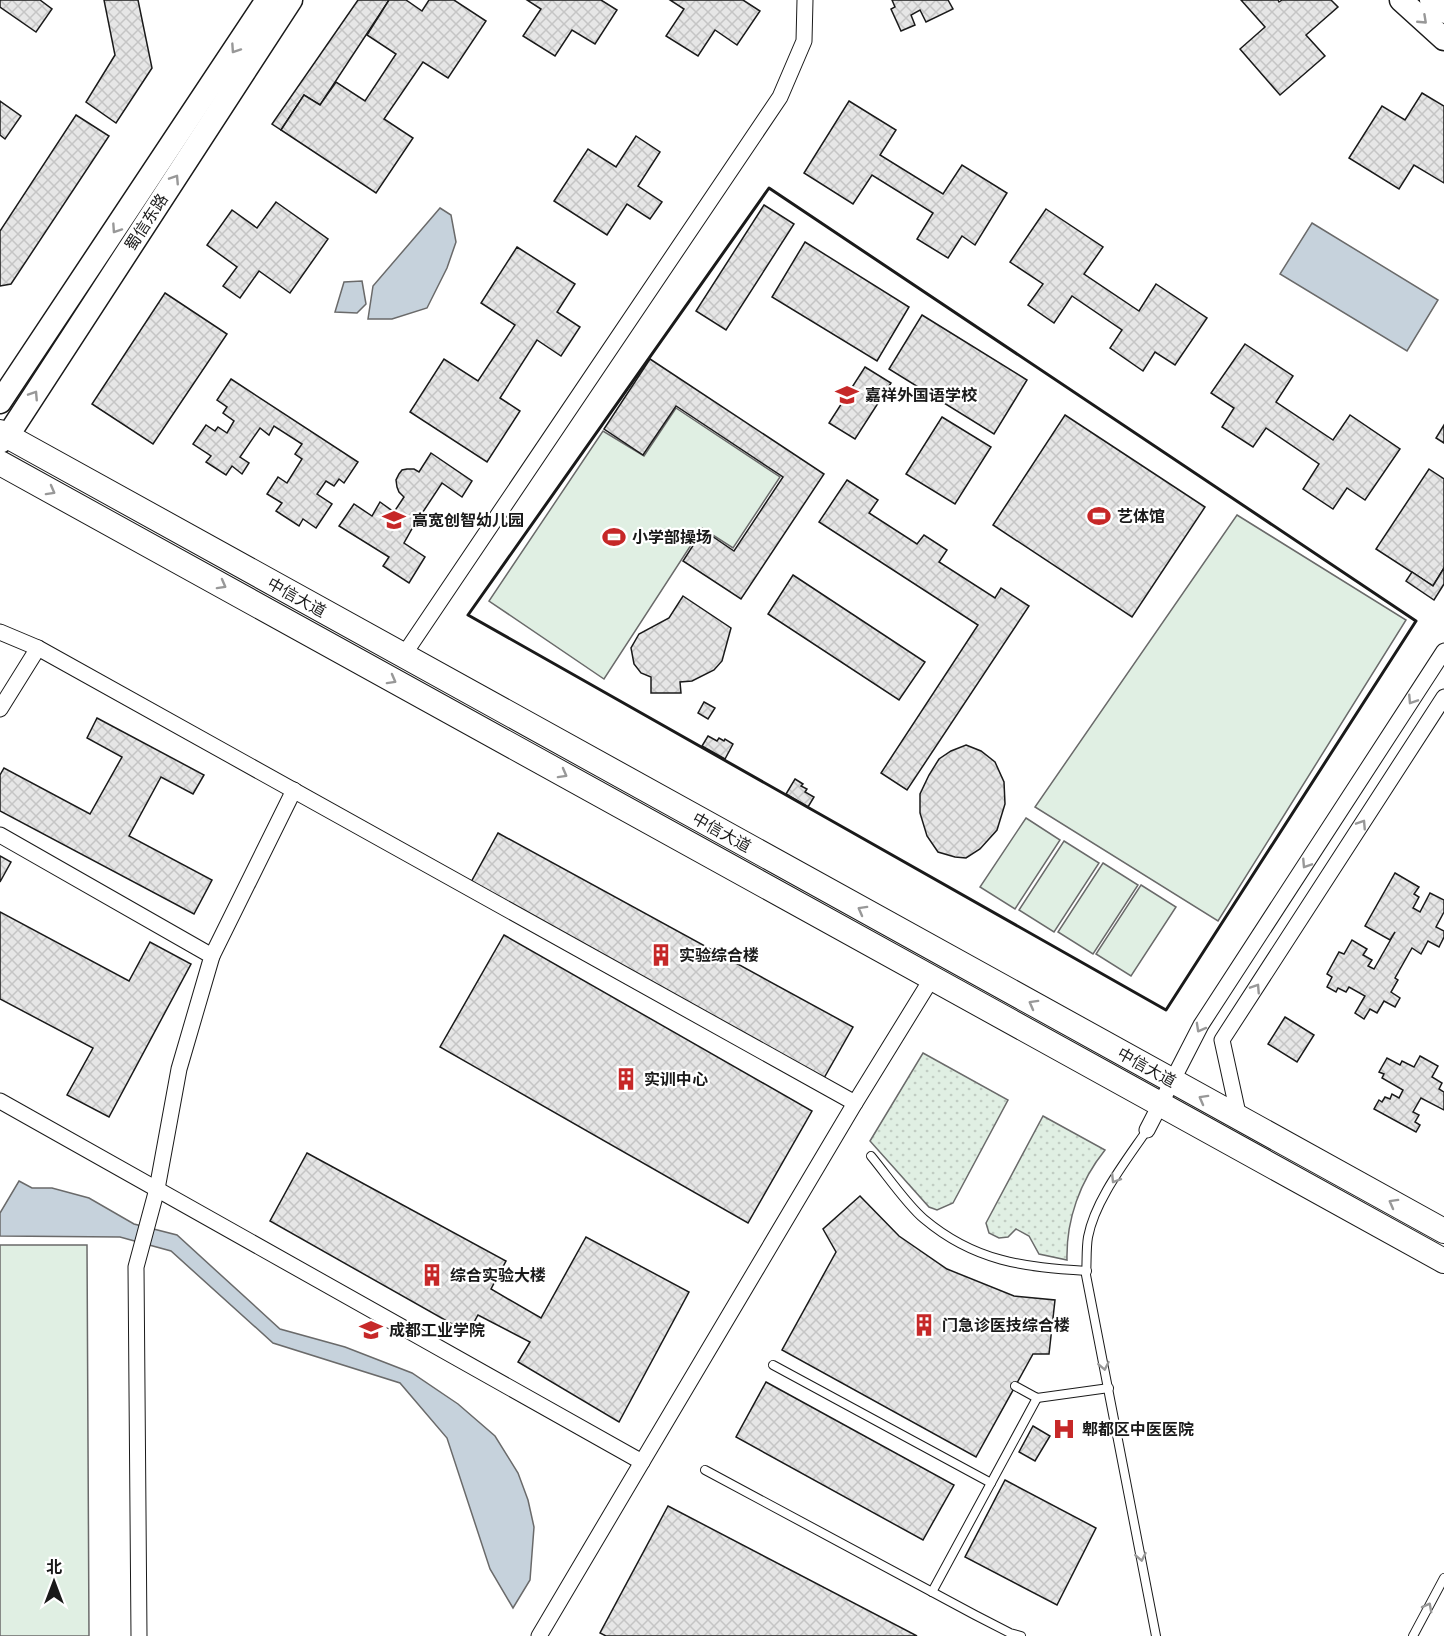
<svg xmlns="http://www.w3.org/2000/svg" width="1444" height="1636" viewBox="0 0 1444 1636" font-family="'PT Serif','Noto Sans SC',serif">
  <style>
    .garden { fill: url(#garden-dots); stroke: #6a6a6a; stroke-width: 1.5 }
    .pitch { fill: #e0efe3; stroke: #6a6a6a; stroke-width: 1.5 }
    .water { fill: #c6d2dc; stroke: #6a6a6a; stroke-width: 1.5 }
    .building { fill: url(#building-cross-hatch); stroke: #1a1a1a; stroke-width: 1.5 }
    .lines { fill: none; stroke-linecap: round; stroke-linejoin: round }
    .service-casing { stroke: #1a1a1a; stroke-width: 10 }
    .minor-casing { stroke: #1a1a1a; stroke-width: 17 }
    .secondary-casing { stroke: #1a1a1a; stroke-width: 25 }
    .primary-casing { stroke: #1a1a1a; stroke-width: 26 }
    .service { stroke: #fff; stroke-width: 8 }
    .minor { stroke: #fff; stroke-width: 15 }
    .secondary { stroke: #fff; stroke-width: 22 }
    .primary { stroke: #fff; stroke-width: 24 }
    .wall { stroke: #1a1a1a; stroke-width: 3 }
    .oneway { stroke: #989898 }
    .labels { text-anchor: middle; stroke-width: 4.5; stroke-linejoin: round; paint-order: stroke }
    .street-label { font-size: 16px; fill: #1a1a1a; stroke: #fff }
    .poi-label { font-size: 16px; font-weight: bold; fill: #1a1a1a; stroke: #fff; text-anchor: start }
  </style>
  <defs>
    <pattern id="garden-dots" width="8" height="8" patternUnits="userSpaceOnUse" patternTransform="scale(1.5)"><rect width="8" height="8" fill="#e0efe3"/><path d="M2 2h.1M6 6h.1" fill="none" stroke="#c0ccc2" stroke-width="1.8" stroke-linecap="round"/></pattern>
    <pattern id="building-cross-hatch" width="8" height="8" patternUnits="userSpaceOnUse" patternTransform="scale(1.5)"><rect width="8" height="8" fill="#e6e6e6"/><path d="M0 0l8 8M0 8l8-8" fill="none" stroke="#c5c5c5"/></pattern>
  </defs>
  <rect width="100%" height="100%" fill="#fff"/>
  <g class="garden">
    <polygon points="923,1053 1008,1100 953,1203 937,1210 929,1207 870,1141"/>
    <path d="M1043,1116L1105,1150C1080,1181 1066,1220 1067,1260L1039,1254L1029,1236L1016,1229L1008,1237L999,1238L989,1233L986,1223Z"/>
  </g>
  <g class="pitch">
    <polygon points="676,408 780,477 733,548 702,528 604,679 489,601 603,431 644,456"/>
    <polygon points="1237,515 1406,620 1218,921 1035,807"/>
    <polygon points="1026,818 1060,840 1015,909 980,887"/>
    <polygon points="1064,841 1099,863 1054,932 1019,910"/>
    <polygon points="1103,863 1138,885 1093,954 1058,932"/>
    <polygon points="1141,885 1176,907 1131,976 1096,954"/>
    <polygon points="0,1245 87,1245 89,1636 0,1636"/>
  </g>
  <g class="water">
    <polygon points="440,208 451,215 456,242 447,268 427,308 392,319 368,319 373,286"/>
    <polygon points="1312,223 1438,300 1407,351 1280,274"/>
    <polygon points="362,281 366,304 357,313 335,312 344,282"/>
    <polygon points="19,1181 32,1188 52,1188 89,1198 134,1224 177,1235 280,1329 345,1347 412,1373 458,1404 495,1436 518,1473 528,1500 534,1527 530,1580 513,1608 490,1569 447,1438 400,1383 273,1343 171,1251 120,1237 0,1236 0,1213"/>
  </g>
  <g class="building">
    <polygon points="0,0 40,0 52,9 36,32 0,7"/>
    <polygon points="104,0 138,0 152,68 116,123 86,102 115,55"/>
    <polygon points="358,0 389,0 320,105 304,95 281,130 272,124"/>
    <polygon points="389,0 406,0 422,11 429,0 454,0 486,21 448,78 423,62 384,119 413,138 376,193 281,130 304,95 320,105 336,82 365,101 396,54 367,35"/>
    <polygon points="527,0 601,0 617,10 595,44 572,30 555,56 523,36 541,9"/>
    <polygon points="670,0 743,0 760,11 737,45 715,30 698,56 666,36 684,9"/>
    <polygon points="892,0 948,0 953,9 926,22 920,10 911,15 915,25 901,31 891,9 895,7"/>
    <polygon points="1241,0 1278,0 1279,2 1282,0 1331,0 1338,7 1306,35 1325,56 1280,95 1240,49 1265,27"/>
    <polygon points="1422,93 1444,106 1444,183 1414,165 1399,189 1349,158 1382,106 1405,120"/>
    <polygon points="0,101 21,116 5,139 0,135"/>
    <polygon points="849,101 896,130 880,155 943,194 962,165 1007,193 975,245 962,236 948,258 917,239 933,213 872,175 853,204 804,173"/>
    <polygon points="76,115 109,136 11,284 0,286 0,231"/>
    <polygon points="636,136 660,152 638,186 662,202 650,219 627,204 607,235 554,201 588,149 616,167"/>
    <polygon points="276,202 328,239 290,293 259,271 240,298 223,286 237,267 207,245 232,210 257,228"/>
    <polygon points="764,205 794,224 726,330 696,311"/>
    <polygon points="1046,209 1103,247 1084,274 1139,311 1156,284 1207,318 1175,365 1155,352 1143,371 1110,348 1122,330 1072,296 1054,323 1028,305 1043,284 1010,262"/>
    <polygon points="805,242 909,307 877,361 772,297"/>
    <polygon points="517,247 575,284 557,312 580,327 561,356 537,340 500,398 520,411 487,462 410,412 444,359 478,381 515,325 481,303"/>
    <polygon points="165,293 227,334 153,444 92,404"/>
    <polygon points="922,315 1027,380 994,434 889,369"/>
    <polygon points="1245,344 1293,376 1276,402 1333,440 1350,415 1400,449 1365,500 1347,488 1333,509 1303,489 1319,464 1266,428 1253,447 1222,427 1234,408 1211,393"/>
    <polygon points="650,359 824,474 741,599 683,561 703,530 734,551 783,477 676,406 643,455 604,429"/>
    <polygon points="865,367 891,383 855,439 829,423"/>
    <polygon points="231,379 358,462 344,483 339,479 334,486 326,481 317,494 332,504 316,528 303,519 299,526 276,511 282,503 267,494 278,477 287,483 302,459 295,454 302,444 274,426 269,435 260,428 240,457 249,463 242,474 232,466 226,475 206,462 211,456 193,444 206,425 215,431 218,427 227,433 234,421 223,413 227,407 217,400"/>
    <polygon points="1065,415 1205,507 1132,617 993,525"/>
    <polygon points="942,417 991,447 955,504 906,474"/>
    <polygon points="1444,425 1444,443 1436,438"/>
    <polygon points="431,453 472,481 462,497 442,483 413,527 404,543 425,557 409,583 383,566 389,557 339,526 354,504 372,516 380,502 394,512 404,497 399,492 397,487 396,480 399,474 402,470 407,469 414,469 419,472"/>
    <polygon points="1429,469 1444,479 1444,568 1433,586 1376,549"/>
    <polygon points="847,480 878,500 869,513 917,544 924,535 947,550 939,562 995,598 1001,588 1029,606 907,790 881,773 978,625 819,522"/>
    <polygon points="1444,568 1444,584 1434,600 1406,581 1412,572 1433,586"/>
    <polygon points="793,575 925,662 899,700 768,614"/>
    <polygon points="683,596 731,628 722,661 714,670 692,681 680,682 681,693 651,693 651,677 641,673 634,664 631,648 639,634 669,618"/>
    <polygon points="704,702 715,708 708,719 698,713"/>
    <polygon points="97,718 204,775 193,794 161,777 129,836 212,880 194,914 0,811 0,775 4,768 90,814 122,757 87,738"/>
    <polygon points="708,736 717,741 719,738 724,741 725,739 733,744 725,759 702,746"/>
    <polygon points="966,745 981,751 995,762 1004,782 1005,804 997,830 980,849 966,858 955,857 938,852 927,836 920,813 920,794 929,775 939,759 951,751"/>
    <polygon points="795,779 803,784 801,786 807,789 805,792 814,797 808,807 786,794"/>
    <polygon points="498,833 853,1027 824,1078 470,884"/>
    <polygon points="0,856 11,862 0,882"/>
    <polygon points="1395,873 1419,887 1414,894 1419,897 1413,908 1420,912 1430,893 1444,900 1444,912 1436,927 1444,931 1444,937 1439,947 1428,941 1421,954 1412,948 1395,978 1398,980 1391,992 1400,998 1395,1007 1384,1001 1377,1013 1370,1009 1364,1019 1355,1013 1365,996 1349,987 1346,992 1338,988 1336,992 1327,987 1332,977 1327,974 1339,952 1344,954 1352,940 1367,949 1363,955 1372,960 1368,966 1374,969 1395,932 1390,940 1365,926"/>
    <polygon points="0,912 129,981 150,942 191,964 109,1117 67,1095 93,1048 0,999"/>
    <polygon points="504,935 812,1111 748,1223 440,1047"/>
    <polygon points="1285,1017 1314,1035 1297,1062 1268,1044"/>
    <polygon points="1420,1056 1438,1066 1432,1077 1442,1083 1439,1089 1444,1092 1444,1110 1421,1098 1413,1112 1419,1115 1415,1122 1420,1125 1416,1132 1374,1109 1379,1100 1382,1102 1385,1097 1390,1099 1392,1094 1399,1098 1403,1090 1382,1078 1384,1074 1379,1072 1387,1058 1400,1065 1402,1061 1414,1067"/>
    <polygon points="307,1153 506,1261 491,1289 541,1318 586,1237 689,1292 619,1422 518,1362 530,1342 478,1315 468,1333 270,1221"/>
    <polygon points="860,1196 899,1236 947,1269 1014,1296 1055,1300 1049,1354 1033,1354 976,1457 782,1350 836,1252 823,1229"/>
    <polygon points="766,1382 954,1485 923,1540 736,1437"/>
    <polygon points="1033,1426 1050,1436 1035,1461 1019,1452"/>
    <polygon points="1005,1480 1096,1528 1057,1605 965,1557"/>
    <polygon points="668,1506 917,1636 606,1636 600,1633"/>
  </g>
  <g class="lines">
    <g class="service-casing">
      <g id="service">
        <path d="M1147,1130C1126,1161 1095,1200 1088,1237C1086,1249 1087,1263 1086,1275L1156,1636"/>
        <path d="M871,1156C886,1174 907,1205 924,1219C975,1262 1024,1267 1087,1271"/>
        <polyline points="773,1365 991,1483"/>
        <polyline points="1015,1386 1037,1398 1109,1388"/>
        <polyline points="705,1470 975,1615 1010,1633 1021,1636"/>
        <polyline points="932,1592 1037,1398"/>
        <polyline points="1413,1636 1444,1578"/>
      </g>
    </g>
    <g class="minor-casing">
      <g id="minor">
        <polyline points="0,632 38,648 855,1103 932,978"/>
        <polyline points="403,656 780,97 804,41 805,0"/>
        <polyline points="0,709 38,648"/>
        <polyline points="0,835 212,956 179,1069 157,1189 136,1267 139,1636"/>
        <polyline points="212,956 294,790"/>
        <polyline points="0,1101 642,1462 855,1103"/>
        <polyline points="1239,1118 1222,1040 1444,697"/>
        <polyline points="1147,1130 1201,1025 1444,651"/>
        <polyline points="539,1636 642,1462"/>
      </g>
    </g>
    <g class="secondary-casing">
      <g id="secondary">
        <polyline points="1401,0 1444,39"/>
        <polyline points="1431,0 1444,12"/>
        <polyline points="0,402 267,0"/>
        <polyline points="0,442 7,437 291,0"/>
      </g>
    </g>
    <g class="primary-casing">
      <g id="primary">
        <polyline points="0,432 1444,1231"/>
        <polyline points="0,463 1444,1261"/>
      </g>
    </g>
    <use href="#service" class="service"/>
    <use href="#minor" class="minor"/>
    <use href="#secondary" class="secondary"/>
    <use href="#primary" class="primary"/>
    <polygon class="wall" points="769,188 1416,621 1166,1010 468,615"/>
  </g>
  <defs><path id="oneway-chevron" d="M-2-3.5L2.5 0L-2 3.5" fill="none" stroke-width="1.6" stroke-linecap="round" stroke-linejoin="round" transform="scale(1.5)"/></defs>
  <g class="oneway">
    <use href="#oneway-chevron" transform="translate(1423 20) rotate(43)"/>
    <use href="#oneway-chevron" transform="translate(235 49) rotate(124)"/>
    <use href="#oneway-chevron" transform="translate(175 179) rotate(-57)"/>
    <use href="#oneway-chevron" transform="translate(116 229) rotate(124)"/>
    <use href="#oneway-chevron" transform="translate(34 395) rotate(-57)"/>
    <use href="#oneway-chevron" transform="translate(51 491) rotate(29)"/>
    <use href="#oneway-chevron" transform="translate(222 585) rotate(29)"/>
    <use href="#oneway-chevron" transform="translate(392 680) rotate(29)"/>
    <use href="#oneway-chevron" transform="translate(1412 700) rotate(123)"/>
    <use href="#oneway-chevron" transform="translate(563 774) rotate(29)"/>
    <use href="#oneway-chevron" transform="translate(1362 824) rotate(-57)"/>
    <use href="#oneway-chevron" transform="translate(1306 864) rotate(123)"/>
    <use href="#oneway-chevron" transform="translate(862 910) rotate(-151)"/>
    <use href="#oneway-chevron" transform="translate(1256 988) rotate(-57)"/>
    <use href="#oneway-chevron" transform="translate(1033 1004) rotate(-151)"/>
    <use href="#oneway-chevron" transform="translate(1200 1028) rotate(119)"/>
    <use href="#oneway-chevron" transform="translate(1203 1099) rotate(-151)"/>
    <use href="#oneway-chevron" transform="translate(1115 1179) rotate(122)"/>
    <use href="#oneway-chevron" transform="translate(1393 1203) rotate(-151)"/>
    <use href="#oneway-chevron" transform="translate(1104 1366) rotate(79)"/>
    <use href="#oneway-chevron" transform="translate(1141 1557) rotate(79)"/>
    <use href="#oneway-chevron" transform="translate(1428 1607) rotate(-62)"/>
  </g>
  <defs>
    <g id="school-bare" transform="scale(1.8)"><path d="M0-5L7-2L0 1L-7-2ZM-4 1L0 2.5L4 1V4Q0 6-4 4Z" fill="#c62828" stroke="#fff" stroke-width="2.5" paint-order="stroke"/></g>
    <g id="stadium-bare" transform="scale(1.8)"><path d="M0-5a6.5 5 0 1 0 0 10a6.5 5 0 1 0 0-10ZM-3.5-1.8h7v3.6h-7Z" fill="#c62828" stroke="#fff" stroke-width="2.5" paint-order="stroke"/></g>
    <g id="building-bare" transform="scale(1.8)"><path d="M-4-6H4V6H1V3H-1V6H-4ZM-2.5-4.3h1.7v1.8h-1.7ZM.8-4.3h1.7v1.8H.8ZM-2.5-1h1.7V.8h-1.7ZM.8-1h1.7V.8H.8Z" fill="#c62828" stroke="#fff" stroke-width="2.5" paint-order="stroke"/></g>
    <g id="university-bare" transform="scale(1.8)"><path d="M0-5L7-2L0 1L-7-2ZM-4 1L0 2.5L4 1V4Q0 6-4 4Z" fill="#c62828" stroke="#fff" stroke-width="2.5" paint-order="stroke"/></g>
    <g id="hospital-bare" transform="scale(1.8)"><path d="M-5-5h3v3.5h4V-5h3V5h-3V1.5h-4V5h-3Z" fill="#c62828" stroke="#fff" stroke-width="2.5" paint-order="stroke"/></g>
  </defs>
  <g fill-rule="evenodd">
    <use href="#school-bare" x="847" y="395"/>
    <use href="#stadium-bare" x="1099" y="516"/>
    <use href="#school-bare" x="394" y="520"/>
    <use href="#stadium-bare" x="614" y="537"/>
    <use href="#building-bare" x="661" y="955"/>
    <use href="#building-bare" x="626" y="1079"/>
    <use href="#building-bare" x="432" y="1275"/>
    <use href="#building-bare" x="924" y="1325"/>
    <use href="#university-bare" x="371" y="1330"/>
    <use href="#hospital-bare" x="1064" y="1429"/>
  </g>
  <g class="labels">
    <g class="street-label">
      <text transform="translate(146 222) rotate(-57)" y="6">蜀信东路</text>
      <text transform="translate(297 597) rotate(29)" y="6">中信大道</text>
      <text transform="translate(722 832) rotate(29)" y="6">中信大道</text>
      <text transform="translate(1147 1067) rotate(29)" y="6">中信大道</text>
    </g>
    <g class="poi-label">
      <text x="865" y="401">嘉祥外国语学校</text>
      <text x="1117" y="522">艺体馆</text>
      <text x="412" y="526">高宽创智幼儿园</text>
      <text x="632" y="543">小学部操场</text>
      <text x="679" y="961">实验综合楼</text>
      <text x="644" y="1085">实训中心</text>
      <text x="450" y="1281">综合实验大楼</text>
      <text x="942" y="1331">门急诊医技综合楼</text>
      <text x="389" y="1336">成都工业学院</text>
      <text x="1082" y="1435">郫都区中医医院</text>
    </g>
  </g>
  <g transform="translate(54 1582)" stroke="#ffffff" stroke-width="4.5" paint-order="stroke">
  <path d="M0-4.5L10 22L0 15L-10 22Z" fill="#1a1a1a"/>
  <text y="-9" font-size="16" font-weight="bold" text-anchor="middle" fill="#1a1a1a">北</text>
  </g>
</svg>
